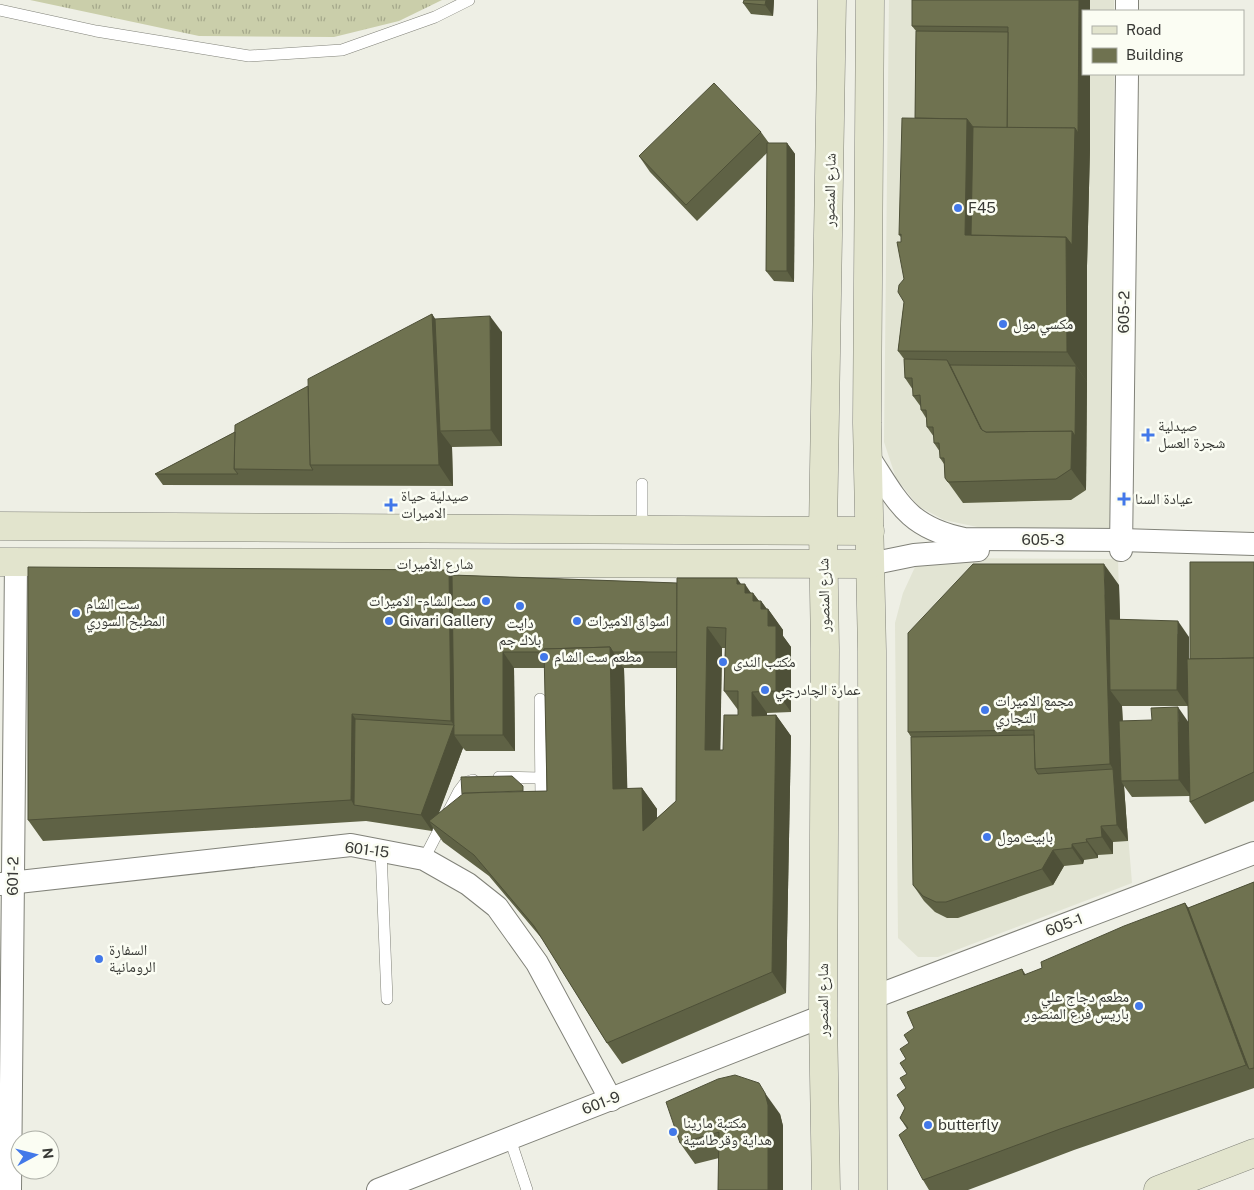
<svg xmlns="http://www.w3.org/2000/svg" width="1254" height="1190" viewBox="0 0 1254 1190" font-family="'Public Sans','Noto Naskh Arabic',sans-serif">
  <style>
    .built { fill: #e2e4d3 }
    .grass { fill: url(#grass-tufts) }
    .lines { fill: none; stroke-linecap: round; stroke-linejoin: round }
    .lane-casing { stroke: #818279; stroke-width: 12 }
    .street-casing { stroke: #818279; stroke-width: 24 }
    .secondary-casing { stroke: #818279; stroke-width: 29 }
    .lane { stroke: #fff; stroke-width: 11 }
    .street { stroke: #fff; stroke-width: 22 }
    .secondary { stroke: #e2e4cd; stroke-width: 28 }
    .wall { fill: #5f6245; fill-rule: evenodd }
    .shaded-wall { fill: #4e5038 }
    .building { fill: #6f7250; stroke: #4e5038; fill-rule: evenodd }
    .poi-dot { fill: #4278e9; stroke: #fbfdf3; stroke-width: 2 }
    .labels { text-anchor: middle; stroke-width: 5; stroke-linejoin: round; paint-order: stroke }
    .street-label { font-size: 15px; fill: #383935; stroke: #fbfdf3 }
    .poi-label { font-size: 15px; fill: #383935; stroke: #fbfdf3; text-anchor: start }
  </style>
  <defs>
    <pattern id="grass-tufts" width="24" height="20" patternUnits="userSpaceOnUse" patternTransform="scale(1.25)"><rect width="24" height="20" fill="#caceaa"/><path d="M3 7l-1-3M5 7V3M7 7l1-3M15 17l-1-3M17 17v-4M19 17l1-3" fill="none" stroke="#a5a88b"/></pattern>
  </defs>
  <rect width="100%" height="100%" fill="#eeefe5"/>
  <g class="built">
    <polygon points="889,0 1114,0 1114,11 1083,11 1083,74 1114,74 1111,529 982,528 944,520 918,506 896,478 884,442"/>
    <polygon points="942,558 1118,559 1124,786 1132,883 938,957 918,957 898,938 895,623 903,593 915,567"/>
  </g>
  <polygon class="grass" points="30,0 442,0 399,21 334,37 199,36"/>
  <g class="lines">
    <g class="lane-casing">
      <g id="lane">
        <polyline points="0,10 96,31 249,56 342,50 435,17 469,0"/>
        <polyline points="642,484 642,530"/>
        <polyline points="540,699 541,798"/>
        <polyline points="499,777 540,778"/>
        <polyline points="381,851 387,999"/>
        <polyline points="424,859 459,791 465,783 473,780"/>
        <polyline points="510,1139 527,1190"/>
      </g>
    </g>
    <g class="street-casing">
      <g id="street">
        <polyline points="1127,11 1127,0"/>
        <path d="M868,456C898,502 907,527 964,539L1121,540L1254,544"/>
        <polyline points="1121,550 1127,74"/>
        <polyline points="870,564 914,555 978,550"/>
        <polyline points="0,884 351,845 424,859 468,884 497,907 537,963 611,1100"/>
        <polyline points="874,997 1254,853"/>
        <polyline points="10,1190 16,562"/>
        <polyline points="378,1190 823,1016"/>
      </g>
    </g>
    <g class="secondary-casing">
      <g id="secondary">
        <polyline points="870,0 867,423 872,651 873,1190"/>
        <polyline points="0,526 870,531"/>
        <polyline points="0,562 870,564"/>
        <polyline points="826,1190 823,1016 825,650 823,530 832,0"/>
        <polyline points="1158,1190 1254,1153"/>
      </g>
    </g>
    <use href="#lane" class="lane"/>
    <use href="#street" class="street"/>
    <use href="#secondary" class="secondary"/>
  </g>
  <g class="wall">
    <polygon points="774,0 773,16 751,14 743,3"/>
    <polygon points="912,0 1090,0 1090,149 1087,266 1087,382 1086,490 1071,500 963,503 945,478 944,464 940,458 940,452 934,443 934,437 927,427 926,418 921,410 921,407 913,396 913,390 905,378 904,359 898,351 904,302 904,279 901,237 899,235 915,118 916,31 912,26"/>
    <polygon points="761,132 769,143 787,143 795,154 794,282 774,281 766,271 767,153 697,221 650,172 639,156"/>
    <polygon points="432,314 435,319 502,332 502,446 452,447 453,486 163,485 155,474 235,432"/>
    <path d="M1254,562V801L1205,824L1190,802V796L1132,797L1124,786L1128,841L1113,842V854L1098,855V858L1084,860L1083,864L1064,866L1053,885L958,918H947L935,912L924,901L913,885L911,737L908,732L1119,585L1120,619L1189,637V659H1190ZM1122,706H1188V722L1123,721Z"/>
    <path d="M449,570L452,575L677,583L741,584L751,593H753L759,601H761L767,609H768L783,630V636L791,647V712L767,713V715H776L791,736L786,993L622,1064L607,1043L543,940L489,876L443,842L433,828L432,831L366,821L43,841L28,820ZM722,648H725L724,691L738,710V715L723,750H720ZM514,668H545L547,791H526L439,813L463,748L466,751H515ZM624,668H677L676,801L657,818V809L642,788L627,789Z"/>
    <polygon points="1254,882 1254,1088 1074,1150 968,1190 929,1190 923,1180 907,1129 900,1118 905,1108 906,1088 907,1074 906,1059 1022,969 1026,975 1042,968 1185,903 1188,908"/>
    <polygon points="780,1114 783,1126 783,1190 718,1190 719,1158 695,1164 680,1143"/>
  </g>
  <g class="shaded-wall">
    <polygon points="766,0 774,0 773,16 765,5"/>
    <polygon points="1079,0 1090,0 1090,11 1083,11 1083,74 1090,74 1090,149 1087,266 1087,382 1067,352 1066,237 1075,128"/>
    <polygon points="967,119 987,148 986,244 965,235"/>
    <polygon points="787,143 795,154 794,282 787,271"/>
    <polygon points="432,314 446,335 440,431 452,447 453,486 439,465"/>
    <polygon points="490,316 502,332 502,446 491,430"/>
    <polygon points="947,360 962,381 989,437 981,429"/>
    <polygon points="1076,366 1087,382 1086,490 1071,469 1072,431"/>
    <polygon points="1104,564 1119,585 1122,690 1110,690 1122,706 1124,781 1121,781 1124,786 1128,841 1117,825 1113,769 1110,764"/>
    <polygon points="449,570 464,591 461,735 451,721"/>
    <polygon points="737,578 745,590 745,584 753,596 753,593 761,604 761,601 768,611 768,609 783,630 783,636 791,647 791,712 776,691 768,626 737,584"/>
    <polygon points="1178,621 1189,637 1188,706 1177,690"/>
    <polygon points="707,627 722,648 720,771 705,750"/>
    <polygon points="610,647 624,669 628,811 613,789"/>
    <polygon points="503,652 514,668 515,751 503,735"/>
    <polygon points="752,692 767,713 767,737 752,716"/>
    <polygon points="1178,707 1189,723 1191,796 1179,780"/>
    <polygon points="352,714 367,735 354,805 351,800"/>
    <polygon points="776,715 791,736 786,993 772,972"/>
    <polygon points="454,725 454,735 463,748 434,825 429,821 433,828 432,831 421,815"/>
    <polygon points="642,788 657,809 657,852 643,831"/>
    <polygon points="1101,826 1113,842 1113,854 1102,837"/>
    <polygon points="1086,839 1098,855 1098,858 1087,842"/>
    <polygon points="1072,844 1084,860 1083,864 1072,848"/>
    <polygon points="1053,850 1064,866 1053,885 1042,869"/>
    <polygon points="1185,903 1200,924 1249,1069 1246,1065"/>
    <polygon points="765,1093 780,1114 783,1126 783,1190 768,1190"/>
  </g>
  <g class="building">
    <polygon points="744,0 766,0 765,5 743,3"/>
    <polygon points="912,0 1079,0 1078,133 1075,128 1007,128 1008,27 912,26"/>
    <polygon points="916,31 1008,32 1007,128 973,127 967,119 915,118"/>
    <polygon points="714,83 761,132 686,205 639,156"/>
    <polygon points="902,118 967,119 965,235 1066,237 1067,352 898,351 904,302 898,292 899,285 904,279 897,242 901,242 901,234 899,235"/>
    <polygon points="973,127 1075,128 1072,245 1066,237 971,235"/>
    <polygon points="767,143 787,143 787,271 766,271"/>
    <polygon points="432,314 439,465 310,465 308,379"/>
    <polygon points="490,316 491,430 440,431 435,319"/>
    <polygon points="904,359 947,360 981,429 986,432 1072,431 1071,469 1056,479 948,482 945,478 944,458 940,458 939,443 934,443 933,427 927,427 926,410 921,410 920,395 913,396 912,378 905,378"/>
    <polygon points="950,365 1076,366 1075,436 1072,431 986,432 982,430"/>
    <polygon points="308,386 310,465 313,470 234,469 235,425"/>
    <polygon points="235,432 234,469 238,474 155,474"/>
    <polygon points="1190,562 1254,562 1254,658 1190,659"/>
    <polygon points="973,564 1104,564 1110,764 1035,769 1034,730 908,732 908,633"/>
    <polygon points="28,567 449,570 451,721 352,714 351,800 28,820"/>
    <polygon points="452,575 677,583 677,652 613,652 610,647 544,649 544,652 503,652 503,735 454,735"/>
    <path d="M677,578H737V584H745V593H753V601H761V609H768V626H776V691L752,692V716L776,715L772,972L607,1043L534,926L474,855L429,821L464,793L547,791L544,649L610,647L613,789L642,788L643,831L676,801ZM707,627L726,628L724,691H738V715H724L723,750H705Z"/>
    <polygon points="1109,619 1178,621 1177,690 1110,690"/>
    <polygon points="1254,658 1254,772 1190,802 1187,659"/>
    <polygon points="1178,707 1179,780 1121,781 1119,721 1152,720 1151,708"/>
    <polygon points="355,719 454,725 421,815 354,805"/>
    <polygon points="1034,735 1035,769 1038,774 1113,769 1117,825 1101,826 1102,837 1086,839 1087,842 1072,844 1072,848 1053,850 1042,869 946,902 936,902 923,896 913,885 911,737"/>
    <polygon points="512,776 523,786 523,791 464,793 462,794 461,777"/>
    <polygon points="1254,882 1254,1068 1249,1069 1188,908"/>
    <polygon points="1185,903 1246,1065 1060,1129 923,1180 899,1135 908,1128 900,1118 905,1108 897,1095 906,1088 900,1078 907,1074 900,1063 906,1059 900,1049 909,1043 904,1035 914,1028 907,1012 1022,969 1024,975 1042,968 1041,962 1124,926"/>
    <polygon points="735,1075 759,1083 765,1093 768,1105 768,1190 718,1190 719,1132 680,1143 666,1102 718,1079"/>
  </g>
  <g class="poi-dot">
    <circle cx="958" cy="208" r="5"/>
    <circle cx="1003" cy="324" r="5"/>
    <path d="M1145.5 427.5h5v5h5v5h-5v5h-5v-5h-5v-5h5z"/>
    <path d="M1121.5 491.5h5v5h5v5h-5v5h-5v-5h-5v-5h5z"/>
    <path d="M388.5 497.5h5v5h5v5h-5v5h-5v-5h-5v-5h5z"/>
    <circle cx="486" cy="601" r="5"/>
    <circle cx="520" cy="606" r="5"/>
    <circle cx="76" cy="613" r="5"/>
    <circle cx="389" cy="621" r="5"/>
    <circle cx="577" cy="621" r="5"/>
    <circle cx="544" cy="657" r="5"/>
    <circle cx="723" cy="662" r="5"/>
    <circle cx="765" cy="690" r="5"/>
    <circle cx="985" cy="710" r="5"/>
    <circle cx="987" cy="837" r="5"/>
    <circle cx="99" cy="959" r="5"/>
    <circle cx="1139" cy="1006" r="5"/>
    <circle cx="928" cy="1125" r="5"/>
    <circle cx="673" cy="1132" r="5"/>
  </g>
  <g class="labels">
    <g class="street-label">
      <text transform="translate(830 190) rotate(-89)" y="5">شارع المنصور</text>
      <text transform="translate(1124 312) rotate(-89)" y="5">605-2</text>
      <text x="1043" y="545">605-3</text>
      <text x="435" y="569">شارع الأميرات</text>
      <text transform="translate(824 595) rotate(-91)" y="5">شارع المنصور</text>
      <text transform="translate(367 850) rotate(7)" y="5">601-15</text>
      <text transform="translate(13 876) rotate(-89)" y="5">601-2</text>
      <text transform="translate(1064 925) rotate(-21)" y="5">605-1</text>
      <text transform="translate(823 1000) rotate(-90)" y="5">شارع المنصور</text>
      <text transform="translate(601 1103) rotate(-21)" y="5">601-9</text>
    </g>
    <g class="poi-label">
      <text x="968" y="213">F45</text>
      <text x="1013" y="329">مكسي مول</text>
      <text x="1158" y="431">صيدلية<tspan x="1158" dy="17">شجرة العسل</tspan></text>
      <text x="401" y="501">صيدلية حياة<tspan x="401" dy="17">الاميرات</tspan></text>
      <text x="1135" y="504">عيادة السنا</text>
      <text x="476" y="606" text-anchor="end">ست الشام - الاميرات</text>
      <text x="86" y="609">ست الشام<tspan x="86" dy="17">المطبخ السوري</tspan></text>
      <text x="399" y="626">Givari Gallery</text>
      <text x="587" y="626">اسواق الاميرات</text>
      <text x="520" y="628" text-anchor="middle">دايت<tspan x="520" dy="17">بلاك جم</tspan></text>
      <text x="554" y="662">مطعم ست الشام</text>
      <text x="733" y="667">مكتب الندى</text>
      <text x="775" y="695">عمارة الچادرجي</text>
      <text x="995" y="706">مجمع الاميرات<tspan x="995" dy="17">التجاري</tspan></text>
      <text x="997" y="842">بابيت مول</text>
      <text x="109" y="955">السفارة<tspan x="109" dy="17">الرومانية</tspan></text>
      <text x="1129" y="1002" text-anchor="end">مطعم دجاج علي<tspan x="1129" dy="17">باريس فرع المنصور</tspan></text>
      <text x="683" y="1128">مكتبة مارينا<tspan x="683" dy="17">هداية وقرطاسية</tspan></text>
      <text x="938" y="1130">butterfly</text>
    </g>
  </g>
  <rect x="1082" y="10" width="162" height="65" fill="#fbfdf3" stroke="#adafa7"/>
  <rect x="1092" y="26" width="25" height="8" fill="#e2e4cd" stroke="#adafa7"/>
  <text x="1126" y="35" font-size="15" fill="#383935">Road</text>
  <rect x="1092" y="48" width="25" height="15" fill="#6f7250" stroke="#adafa7"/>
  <text x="1126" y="60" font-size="15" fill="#383935">Building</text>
  <g transform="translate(35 1155) rotate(83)"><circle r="24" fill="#fbfdf3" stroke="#adafa7"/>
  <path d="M0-4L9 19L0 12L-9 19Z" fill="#4278e9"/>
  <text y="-8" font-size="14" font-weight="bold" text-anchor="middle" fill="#383935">N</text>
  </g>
</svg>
